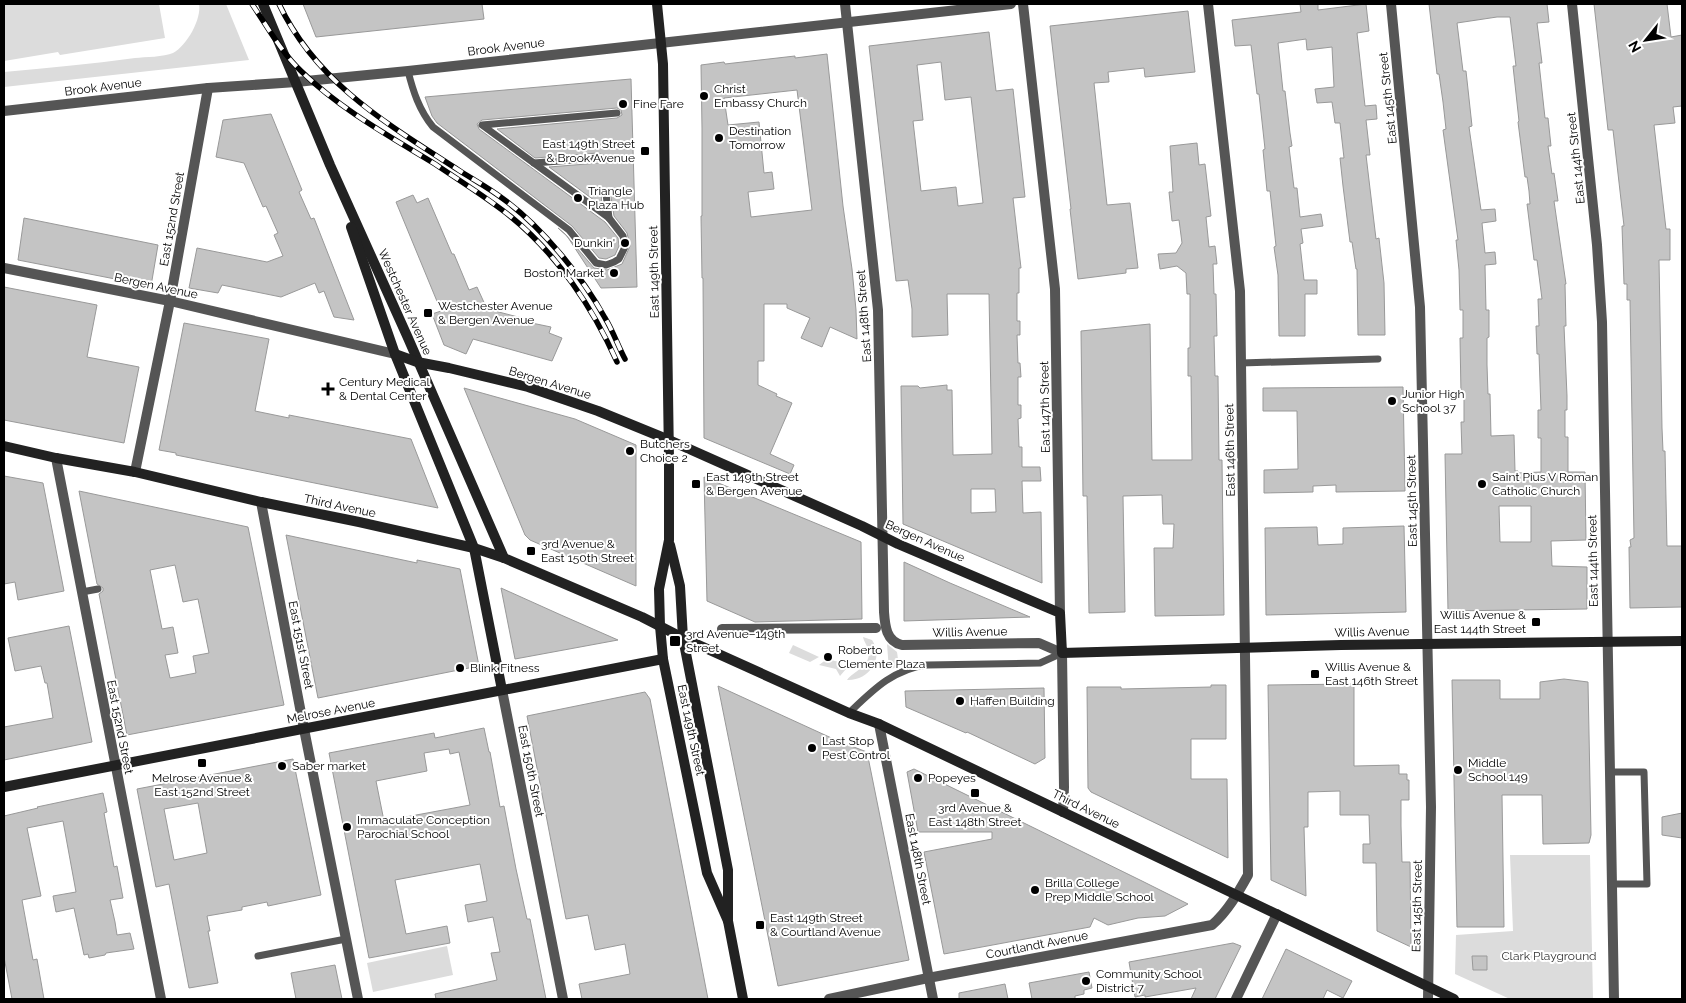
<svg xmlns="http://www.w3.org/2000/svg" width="1686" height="1003" viewBox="0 0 1686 1003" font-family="Raleway,sans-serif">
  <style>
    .green { fill: #dcdcdc }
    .building { fill: #c4c4c4; stroke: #999; fill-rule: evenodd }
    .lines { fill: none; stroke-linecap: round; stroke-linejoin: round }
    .service { stroke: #555; stroke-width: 7 }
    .pedestrian { stroke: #555; stroke-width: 10 }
    .minor { stroke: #555; stroke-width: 10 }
    .secondary { stroke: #222; stroke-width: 10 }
    .rail-casing { stroke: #000; stroke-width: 5.5 }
    .rail { stroke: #fff; stroke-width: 4; stroke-dasharray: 11; stroke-linecap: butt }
    .poi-dot { fill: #000; stroke: #fff; stroke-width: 2 }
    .labels { text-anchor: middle; stroke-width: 4; stroke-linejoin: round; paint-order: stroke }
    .street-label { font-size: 12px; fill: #000; stroke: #fff }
    .poi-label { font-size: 12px; fill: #000; stroke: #fff; text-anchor: start }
    .park-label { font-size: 12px; fill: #333; stroke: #fff }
  </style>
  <rect width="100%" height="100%" fill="#fff"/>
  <g class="green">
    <polygon points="4,4 159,4 165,38 60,55 58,52 4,61"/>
    <path d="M199,4H226L249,60L4,87V72C47,68 91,64 135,58C145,57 164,57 173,53C187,46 202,18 199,4Z"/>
    <path d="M863,637L872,640C885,659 868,681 847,680C854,671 869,667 869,653C869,648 864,642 863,637Z"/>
    <polygon points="887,644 897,652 899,666 889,670"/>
    <polygon points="793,645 819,657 810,662 789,653"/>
    <polygon points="827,659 839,662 846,669 840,676 836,669 819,665"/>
    <polygon points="1510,855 1590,855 1593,999 1510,999 1455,974 1456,935 1513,931"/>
    <polygon points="447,946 453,975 373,992 367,963"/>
  </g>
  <g class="building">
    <polygon points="303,4 482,4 484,19 316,37"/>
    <polygon points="1300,4 1318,4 1318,10 1366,4 1369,31 1357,33 1365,106 1376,105 1377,119 1366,120 1370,155 1366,155 1376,239 1379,238 1384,283 1385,335 1358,335 1357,269 1356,269 1352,242 1350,242 1343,186 1340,158 1344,158 1340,123 1335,123 1332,102 1317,103 1315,89 1334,87 1332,47 1307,50 1306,39 1278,43 1283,91 1285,91 1290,133 1292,146 1289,147 1294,188 1297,188 1300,217 1321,214 1323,226 1301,229 1303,243 1300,244 1304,280 1317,280 1317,294 1305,294 1305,336 1279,336 1278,275 1274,247 1276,246 1270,191 1267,191 1263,150 1265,149 1259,94 1257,94 1251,45 1235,46 1232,20 1301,12"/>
    <path d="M1429,4H1547L1549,22L1537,23L1542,63H1539L1545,118H1548L1551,146H1548L1552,174L1554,173L1558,201H1554L1556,215L1566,284H1565L1566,326H1564L1567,396V410H1565V437H1568V472H1585L1586,540L1551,541L1552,566L1587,567V609L1448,611L1445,454H1462L1461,422H1464V394H1461L1460,338H1463V310H1460L1459,270L1456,240H1458L1443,130L1446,129L1443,102L1439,74H1437ZM1497,17H1510L1516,66H1513L1519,121L1518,122L1525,177H1527L1529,191L1530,204H1527L1534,260H1537L1542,299H1538L1539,326H1536L1537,354H1539L1541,410H1538V438H1541V472L1518,473V471H1515L1514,435L1491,436L1490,394H1488L1487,365V338L1489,337V310H1486L1485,265L1496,264L1495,252L1485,253L1482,223L1496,221L1495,209L1481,210L1471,141L1469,127L1472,126L1466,71H1463L1457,23ZM1499,506H1531V542H1500Z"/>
    <polygon points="1594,4 1667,4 1671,37 1682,35 1682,106 1673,107 1675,123 1654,125 1666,229 1670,229 1670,260 1659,260 1662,428 1663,451 1665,451 1667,546 1682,546 1682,607 1630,608 1629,547 1631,547 1630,540 1634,538 1630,300 1627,300 1627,284 1624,284 1622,226 1624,226 1613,130 1608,130"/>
    <polygon points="1188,11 1195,72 1145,77 1144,68 1108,72 1109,82 1094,83 1107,205 1130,203 1138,268 1126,269 1126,273 1078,279 1070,209 1071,209 1050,26"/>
    <path d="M989,32L996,91L1013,89L1025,197L1013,198L1021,268H1019V293H1017V321H1020V335H1017L1018,363H1020L1021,377H1018V405H1021V418L1018,419L1019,447H1022V467H1040L1041,481H1022L1023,513L1041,512L1042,583L903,524L901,386H918L920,388L947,385V390H952L953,455L992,454L989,294H947L948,335L912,337V309L908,280L896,281L869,46ZM941,62L945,100L971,97L983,203L958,206L956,187L921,191L913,121L923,120L917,65ZM971,489H995L996,512L971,513Z"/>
    <path d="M827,54L843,206L852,269L856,310L857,339L830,327L822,347L801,338L810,318L787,308V304H764V361H758V385L777,394L776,396L792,403L770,454L794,465L790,474L704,438L703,278H702L701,216H702V128L701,65L724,62L725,64L795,56V58ZM797,90L812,210L751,217L748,192L774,189L772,172L764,173L759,122L728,125L724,98Z"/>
    <polygon points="631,79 637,287 601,288 567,236 558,228 565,234 594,268 607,270 622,264 630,246 627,233 614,216 610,191 606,189 601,192 602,206 549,167 599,163 603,160 603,155 598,153 535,158 497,129 617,118 622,115 621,110 617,108 482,120 477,124 479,129 605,222 618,238 619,246 615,255 606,259 599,258 572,226 437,123 432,116 425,97"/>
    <polygon points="271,114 302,190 299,192 311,219 314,218 354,320 334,317 324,291 319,293 315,283 281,297 222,285 218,293 189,288 197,248 267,262 283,256 274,235 278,233 266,206 263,207 244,163 216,157 223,120"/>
    <polygon points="1197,143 1199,165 1205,164 1211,216 1206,217 1209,247 1215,246 1217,264 1213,264 1214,294 1216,294 1217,336 1214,336 1215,376 1218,376 1219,460 1222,460 1224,615 1155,616 1154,548 1173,548 1174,524 1163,524 1162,495 1123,496 1125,612 1089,613 1087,496 1083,496 1081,331 1150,324 1152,460 1192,460 1191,376 1188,376 1188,348 1190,348 1190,294 1187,294 1186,273 1177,266 1160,269 1158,254 1176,253 1182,243 1179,220 1172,221 1169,192 1173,192 1170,146"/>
    <polygon points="413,195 417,203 428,198 452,254 454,254 469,290 477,287 487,309 522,318 522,321 551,327 549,333 562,338 552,361 473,339 466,354 444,345 432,314 441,311 396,202"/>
    <polygon points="24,218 158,245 151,286 18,260"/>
    <polygon points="4,287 97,305 87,357 139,367 124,443 4,420"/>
    <polygon points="184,323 269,339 255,411 289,418 289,415 411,439 438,508 176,455 176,453 159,450"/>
    <polygon points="1403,387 1405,491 1336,492 1336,485 1313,486 1313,492 1264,493 1264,470 1298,469 1297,411 1263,411 1263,388"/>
    <polygon points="464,388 575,419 636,445 636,586 530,540 525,535"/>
    <polygon points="4,476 43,483 64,591 18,600 15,582 4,584"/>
    <polygon points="704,477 861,542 862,619 755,622 707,601"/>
    <path d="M79,491L248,527L284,705L127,735L99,594L103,591V588L97,584ZM175,565L183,602L198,599L209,653L193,656L196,673L170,678L165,655L178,653L173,627L162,629L150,570Z"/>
    <polygon points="1404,526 1406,612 1266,615 1265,528 1317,527 1318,545 1343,544 1343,528"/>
    <polygon points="286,535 417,563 417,560 460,569 479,666 318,698"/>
    <polygon points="904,562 950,583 1030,617 904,621"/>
    <polygon points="501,588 561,615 618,640 515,659"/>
    <polygon points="69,626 92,742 4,760 4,727 53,718 47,683 45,683 41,666 15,671 8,638"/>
    <polygon points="1564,679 1588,682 1591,835 1589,843 1543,844 1542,795 1502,795 1504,927 1457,927 1452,680 1500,680 1500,699 1540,699 1540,682"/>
    <polygon points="1354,684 1354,766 1399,765 1399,774 1407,774 1407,780 1409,780 1409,800 1401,800 1401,826 1402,862 1410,862 1411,947 1377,931 1376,863 1363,863 1363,844 1370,844 1369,815 1340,815 1340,791 1308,792 1308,827 1304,827 1306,896 1271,880 1268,685"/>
    <polygon points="1211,685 1226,685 1226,739 1191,739 1191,779 1227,779 1228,858 1091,792 1088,788 1087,687 1121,687 1121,689 1211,687"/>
    <polygon points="718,686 838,741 867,752 909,960 778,986"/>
    <polygon points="1044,688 1045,758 1035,764 967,732 966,733 906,707 905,691"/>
    <polygon points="645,692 650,699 708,999 582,999 579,984 630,974 625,944 595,950 588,915 566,919 527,716"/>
    <path d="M484,728L489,752H490L500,807L504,806L516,869L527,919H530L546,999H436L435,994L497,980L491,953L500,952L493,917L468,922L465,905L487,901L480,864L395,880L406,934L447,926L450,943L369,958L329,753L434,733L435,738ZM449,749L450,754L459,752L470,805L384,821L376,781L427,771L424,753Z"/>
    <path d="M293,759L321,895L268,906L267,902L242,907V910L207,916L210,931H208L218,983L189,988L169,884L156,887L137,789ZM198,803L207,853L174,860L164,809Z"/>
    <polygon points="914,769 1142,881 1188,904 1165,916 1138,918 1108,925 1094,918 1090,927 944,954 924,852 992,839 992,832 918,832 907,772"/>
    <polygon points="103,793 107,812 104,813 114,867 117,866 123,898 110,900 115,922 117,935 130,933 134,949 106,953 105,955 89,958 88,954 84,955 74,908 56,912 53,896 76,892 63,821 27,828 41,896 22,900 33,960 37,959 44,999 12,999 4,957 4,816 38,808 37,807"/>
    <polygon points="1682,813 1682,838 1662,835 1662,817"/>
    <polygon points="1233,943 1241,946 1215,999 1191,999 1196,988 1145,997 1145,995 1135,997 1129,962"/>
    <polygon points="1286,949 1352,981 1343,998 1327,990 1323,999 1262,999"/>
    <polygon points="1472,956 1487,956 1487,970 1473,970"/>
    <polygon points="335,965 342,999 296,999 291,973"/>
    <polygon points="1089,972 1092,988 1084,990 1084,994 1075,996 1075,999 1032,999 1029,983"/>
    <polygon points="1005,984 1008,999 959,999 959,993"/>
  </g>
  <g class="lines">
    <g class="service">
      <path d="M408,71C413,91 419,110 433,127L569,230L596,263L606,265L614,262L619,259L625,247L623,236L609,218L482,125L617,113"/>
      <polyline points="534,163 598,158"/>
      <polyline points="606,194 609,218"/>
      <polyline points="1241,363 1378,359"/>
      <polyline points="82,592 98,589"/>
      <path d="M849,713C872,691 893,669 927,665L1040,663L1062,653"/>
      <polyline points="1610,772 1644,772 1647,884 1612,884"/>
      <polyline points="258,956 346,939"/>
    </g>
    <polyline class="pedestrian" points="722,629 876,628"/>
    <g class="minor">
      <path d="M845,4L878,310L884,612C885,626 886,641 902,645L1039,643L1062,653L1064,787L1063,812"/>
      <polyline points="1023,4 1055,289 1060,613"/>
      <polyline points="1391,4 1420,307 1431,807 1428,999"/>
      <polyline points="1572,4 1597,245 1602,322 1614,999"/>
      <polyline points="4,111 208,88 296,82 408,71 1011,4"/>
      <polyline points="4,268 170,301 395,354"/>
      <polyline points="56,458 161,999"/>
      <polyline points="135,472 170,301 208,88"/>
      <polyline points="261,502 304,729 358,999"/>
      <polyline points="502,690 563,999"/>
      <polyline points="879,724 933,999"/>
      <path d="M829,999L928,978L1212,925C1228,911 1238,893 1248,875L1240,291L1208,4"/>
      <polyline points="1236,999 1277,914"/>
    </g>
    <g class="secondary">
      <polyline points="263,4 330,165 408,338 504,558"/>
      <polyline points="657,4 663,64 669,458 669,540 659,589 660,626 663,659 707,873 728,921"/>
      <polyline points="351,227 395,354 474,548 502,690"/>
      <polyline points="395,354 417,362 449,368 528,387 598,411 669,440 862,526 898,544 1060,613 1062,653 1341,645 1682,641"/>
      <polyline points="4,446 56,458 135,472 261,502 359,522 474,548 504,558 642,617 683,638 849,713 879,724 1454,999"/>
      <polyline points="670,545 680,586 683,638 728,870 728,921 743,999"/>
      <polyline points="4,787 663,659"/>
    </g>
    <g class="rail-casing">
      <g id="rail">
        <path d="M252,4C267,26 281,52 301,71C340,109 389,136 435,164C460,181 486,197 510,216C557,254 593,308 617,362"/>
        <path d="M279,4C317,84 389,125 460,171C474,180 489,188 502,198C541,226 582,276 605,318C613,331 618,346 625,359"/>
      </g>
    </g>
    <use href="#rail" class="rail"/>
  </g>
  <g class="poi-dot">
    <circle cx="704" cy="96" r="5"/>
    <circle cx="623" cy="104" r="5"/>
    <circle cx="719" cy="138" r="5"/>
    <rect x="640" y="146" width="10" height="10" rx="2.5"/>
    <circle cx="578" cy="198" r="5"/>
    <circle cx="625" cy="243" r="5"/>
    <circle cx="614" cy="273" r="5"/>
    <rect x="423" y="308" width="10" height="10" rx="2.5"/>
    <path d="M325.5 381.5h5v5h5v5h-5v5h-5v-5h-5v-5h5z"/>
    <circle cx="1392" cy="401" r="5"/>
    <circle cx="630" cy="451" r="5"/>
    <rect x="691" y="479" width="10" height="10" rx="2.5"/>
    <circle cx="1482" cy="484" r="5"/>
    <rect x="526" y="546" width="10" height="10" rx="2.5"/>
    <rect x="1531" y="617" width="10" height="10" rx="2.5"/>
    <rect x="669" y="635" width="12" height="12" rx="2.5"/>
    <circle cx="828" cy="657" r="5"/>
    <circle cx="460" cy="668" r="5"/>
    <rect x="1310" y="669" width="10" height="10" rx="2.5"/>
    <circle cx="960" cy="701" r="5"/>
    <circle cx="812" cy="748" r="5"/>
    <rect x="197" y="758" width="10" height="10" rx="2.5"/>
    <circle cx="282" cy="766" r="5"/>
    <circle cx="1458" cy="770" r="5"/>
    <circle cx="918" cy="778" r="5"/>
    <rect x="970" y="788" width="10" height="10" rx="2.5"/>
    <circle cx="347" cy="827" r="5"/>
    <circle cx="1035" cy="890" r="5"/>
    <rect x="755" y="920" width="10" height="10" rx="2.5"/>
    <circle cx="1086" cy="981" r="5"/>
  </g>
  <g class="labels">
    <g class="street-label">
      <text transform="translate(506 47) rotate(-7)" y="4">Brook Avenue</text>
      <text transform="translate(103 87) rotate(-7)" y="4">Brook Avenue</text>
      <text transform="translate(1388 98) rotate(-96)" y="4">East 145th Street</text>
      <text transform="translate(1576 158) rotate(-96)" y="4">East 144th Street</text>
      <text transform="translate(172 219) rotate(-80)" y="4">East 152nd Street</text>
      <text transform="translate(654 272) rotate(-91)" y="4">East 149th Street</text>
      <text transform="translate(156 286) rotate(12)" y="4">Bergen Avenue</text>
      <text transform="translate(405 302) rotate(66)" y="4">Westchester Avenue</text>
      <text transform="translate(864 316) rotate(-94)" y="4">East 148th Street</text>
      <text transform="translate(550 383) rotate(17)" y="4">Bergen Avenue</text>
      <text transform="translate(1045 407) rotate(-91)" y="4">East 147th Street</text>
      <text transform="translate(1230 450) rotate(-91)" y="4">East 146th Street</text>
      <text transform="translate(1412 501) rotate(-91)" y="4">East 145th Street</text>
      <text transform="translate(340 506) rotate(12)" y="4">Third Avenue</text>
      <text transform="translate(925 541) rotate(24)" y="4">Bergen Avenue</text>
      <text transform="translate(1593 561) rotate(-91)" y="4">East 144th Street</text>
      <text transform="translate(970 632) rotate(-1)" y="4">Willis Avenue</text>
      <text transform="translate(1372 632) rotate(-1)" y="4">Willis Avenue</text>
      <text transform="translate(301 645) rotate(79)" y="4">East 151st Street</text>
      <text transform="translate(331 711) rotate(-11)" y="4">Melrose Avenue</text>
      <text transform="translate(120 727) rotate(79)" y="4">East 152nd Street</text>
      <text transform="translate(691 730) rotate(78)" y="4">East 149th Street</text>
      <text transform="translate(531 771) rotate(79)" y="4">East 150th Street</text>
      <text transform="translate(1086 809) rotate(26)" y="4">Third Avenue</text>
      <text transform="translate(918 859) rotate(79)" y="4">East 148th Street</text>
      <text transform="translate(1417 906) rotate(-89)" y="4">East 145th Street</text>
      <text transform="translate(1037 945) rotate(-11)" y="4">Courtlandt Avenue</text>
    </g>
    <g class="poi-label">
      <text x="714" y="93">Christ<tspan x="714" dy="14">Embassy Church</tspan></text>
      <text x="633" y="108">Fine Fare</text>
      <text x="729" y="135">Destination<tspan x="729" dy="14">Tomorrow</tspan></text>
      <text x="635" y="148" text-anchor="end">East 149th Street<tspan x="635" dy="14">&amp; Brook Avenue</tspan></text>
      <text x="588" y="195">Triangle<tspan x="588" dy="14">Plaza Hub</tspan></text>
      <text x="615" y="247" text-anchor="end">Dunkin'</text>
      <text x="604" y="277" text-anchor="end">Boston Market</text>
      <text x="438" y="310">Westchester Avenue<tspan x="438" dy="14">&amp; Bergen Avenue</tspan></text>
      <text x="339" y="386">Century Medical<tspan x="339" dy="14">&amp; Dental Center</tspan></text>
      <text x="1402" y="398">Junior High<tspan x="1402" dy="14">School 37</tspan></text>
      <text x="640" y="448">Butchers<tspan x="640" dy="14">Choice 2</tspan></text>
      <text x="706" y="481">East 149th Street<tspan x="706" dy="14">&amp; Bergen Avenue</tspan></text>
      <text x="1492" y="481">Saint Pius V Roman<tspan x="1492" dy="14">Catholic Church</tspan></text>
      <text x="541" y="548">3rd Avenue &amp;<tspan x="541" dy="14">East 150th Street</tspan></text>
      <text x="1526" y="619" text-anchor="end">Willis Avenue &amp;<tspan x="1526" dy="14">East 144th Street</tspan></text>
      <text x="686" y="638">3rd Avenue–149th<tspan x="686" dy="14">Street</tspan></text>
      <text x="838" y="654">Roberto<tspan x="838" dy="14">Clemente Plaza</tspan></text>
      <text x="1325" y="671">Willis Avenue &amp;<tspan x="1325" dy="14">East 146th Street</tspan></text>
      <text x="470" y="672">Blink Fitness</text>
      <text x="970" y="705">Haffen Building</text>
      <text x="822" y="745">Last Stop<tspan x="822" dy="14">Pest Control</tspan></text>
      <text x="1468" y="767">Middle<tspan x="1468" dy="14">School 149</tspan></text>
      <text x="292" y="770">Saber market</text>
      <text x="202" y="782" text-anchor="middle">Melrose Avenue &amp;<tspan x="202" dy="14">East 152nd Street</tspan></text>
      <text x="928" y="782">Popeyes</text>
      <text x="975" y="812" text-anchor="middle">3rd Avenue &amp;<tspan x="975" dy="14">East 148th Street</tspan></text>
      <text x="357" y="824">Immaculate Conception<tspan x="357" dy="14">Parochial School</tspan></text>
      <text x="1045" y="887">Brilla College<tspan x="1045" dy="14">Prep Middle School</tspan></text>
      <text x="770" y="922">East 149th Street<tspan x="770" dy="14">&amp; Courtland Avenue</tspan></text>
      <text x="1096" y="978">Community School<tspan x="1096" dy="14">District 7</tspan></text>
    </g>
    <g class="park-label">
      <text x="1549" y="960">Clark Playground</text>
    </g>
  </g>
  <rect width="1686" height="1003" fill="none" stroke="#000000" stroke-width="10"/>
  <g transform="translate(1646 40) rotate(240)" stroke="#ffffff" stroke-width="4" paint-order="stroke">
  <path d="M0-4L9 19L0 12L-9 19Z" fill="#000000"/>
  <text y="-8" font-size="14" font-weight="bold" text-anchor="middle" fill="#000000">N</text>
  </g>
</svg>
